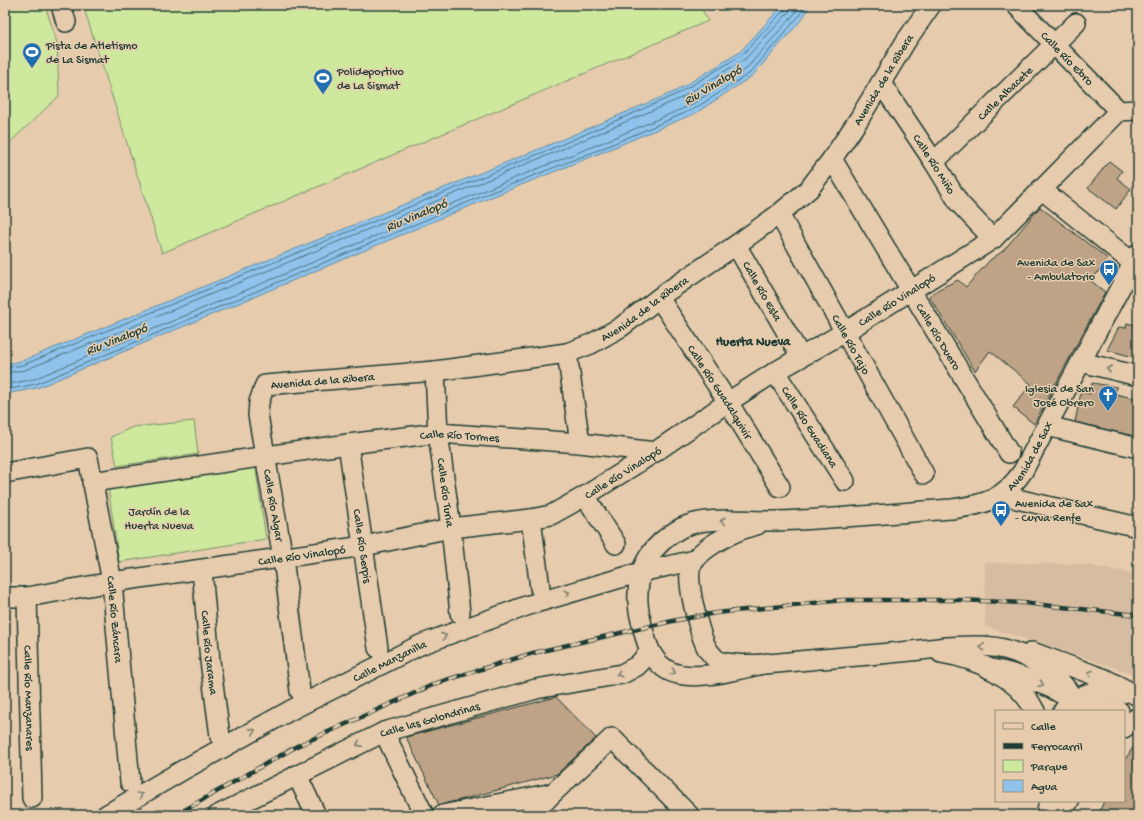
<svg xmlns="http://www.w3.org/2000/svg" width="1143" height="820" viewBox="0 0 1143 820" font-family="'Gochi Hand',sans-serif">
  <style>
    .built { fill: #d6bca0 }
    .green { fill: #cee89d; stroke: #769268 }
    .water { fill: #8fc3ec; stroke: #628da2 }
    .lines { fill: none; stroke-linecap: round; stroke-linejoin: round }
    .shore { stroke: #4c737e; stroke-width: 1 }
    .building { fill: #bfa387; stroke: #1f3d34 }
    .minor-casing { stroke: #1f3d34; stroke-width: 22 }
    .minor { stroke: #e6cbad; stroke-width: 19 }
    .rail-casing { stroke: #1f3d34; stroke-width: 4.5 }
    .rail { stroke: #e6cbad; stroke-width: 3; stroke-dasharray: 9; stroke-linecap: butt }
    .oneway { stroke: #797d6a }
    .labels { text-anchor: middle; stroke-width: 3; stroke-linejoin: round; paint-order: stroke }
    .poi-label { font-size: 12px; fill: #1f3d34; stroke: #e6cbad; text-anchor: start }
    .street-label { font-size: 12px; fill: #1f3d34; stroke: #e6cbad }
    .park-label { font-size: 12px; fill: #284639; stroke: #e6cbad }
    .water-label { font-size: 13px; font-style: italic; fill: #25443d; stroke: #e6cbad }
    .neighbourhood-label { font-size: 13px; font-weight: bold; fill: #1f3d34; stroke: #e6cbad }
  </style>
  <rect width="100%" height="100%" fill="#e6cbad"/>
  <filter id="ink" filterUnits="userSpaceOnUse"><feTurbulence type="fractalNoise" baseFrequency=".025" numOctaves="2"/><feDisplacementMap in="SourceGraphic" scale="8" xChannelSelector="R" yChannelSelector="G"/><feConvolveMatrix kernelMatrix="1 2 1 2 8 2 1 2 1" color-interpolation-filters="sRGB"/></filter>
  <g filter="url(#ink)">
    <polygon class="built" points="985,563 1079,564 1138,574 1138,675 985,626"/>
    <g class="green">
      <polygon points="5,5 45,5 57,43 59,96 5,147"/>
      <polygon points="83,5 700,5 708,21 162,253"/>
      <polygon points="194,421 198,454 117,466 111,437 133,427"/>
      <polygon points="255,464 266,539 119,562 108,487"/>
    </g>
    <polygon class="water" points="783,5 810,5 803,18 752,76 696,113 603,152 494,196 37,388 5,394 5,364 22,361 556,142 676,91 740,52"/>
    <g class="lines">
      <g class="shore">
        <polyline points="5,368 23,365 558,146 677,94 742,55 785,9 786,5"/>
        <polyline points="5,373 25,370 129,328 560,150 679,99 745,59 789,12 791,5"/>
        <polyline points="5,385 34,379 490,188 599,144 691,105 746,69 795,13 800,5"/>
        <polyline points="5,390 36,384 492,192 601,149 694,109 750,73 799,16 805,5"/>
      </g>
    </g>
    <g class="building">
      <polygon points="1109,161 1122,171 1117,178 1131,189 1116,209 1088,188"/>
      <polygon points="1040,207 1108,259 1091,281 1105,292 1034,424 1013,407 1031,384 990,351 975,371 929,296 939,289 958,280 966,287 990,260 1003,251"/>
      <polygon points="1127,323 1138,326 1138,358 1107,350 1119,327 1126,328"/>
      <polygon points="1092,383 1117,387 1115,394 1138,399 1138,437 1075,422 1081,392 1090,394"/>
      <polygon points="556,697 596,738 557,774 464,799 439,805 406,737"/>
      <polygon points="1138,740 1138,815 1098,815 1104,801 1124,801 1124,761"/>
    </g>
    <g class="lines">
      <g class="minor-casing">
        <g id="minor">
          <polyline points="61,5 66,22"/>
          <path id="s1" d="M1016,5L1119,111"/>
          <path id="s2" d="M881,83L934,162L959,203L993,239"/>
          <path id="s3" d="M832,159L1009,453"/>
          <path id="s4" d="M934,162L1076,23"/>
          <polyline points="1041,189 1133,263"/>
          <path id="s5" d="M779,214L924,474"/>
          <path id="s6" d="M736,245L801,357"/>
          <path id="s7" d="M659,298L728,402L780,487"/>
          <polyline points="567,353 580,443"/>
          <polyline points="1081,362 1138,376"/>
          <path id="s8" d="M435,371L438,433L451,528L460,613"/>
          <path id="s9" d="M775,372L845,481"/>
          <polyline points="1047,426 1138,448"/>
          <path id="s10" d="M348,444L378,648"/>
          <path id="s11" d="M5,473L88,458L112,582L130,782"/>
          <path id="s12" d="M92,482L348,444L438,433L580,443L655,452"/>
          <polyline points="1007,491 1017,499 1138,527"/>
          <polyline points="585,496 616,544"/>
          <polyline points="531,519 540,588"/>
          <path d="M757,525C738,529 700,547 691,566C685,580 700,637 708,650C712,655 716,661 722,662C749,668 782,662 810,660C855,656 900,653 946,647C966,646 988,644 1008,650C1038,659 1068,680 1078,711"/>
          <path id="s13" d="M202,570L210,661L220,736"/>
          <path id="s14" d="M5,597H27L112,582L364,546L451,528L531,519L551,515L585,496L655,452L728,402L775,372L845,332L993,239L1119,111L1138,110"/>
          <path id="s15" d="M27,597L32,798"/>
          <polyline points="1032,652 1105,679 1138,696"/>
          <path d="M941,653C977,659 1018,677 1035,711"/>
          <path id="s16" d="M767,663C741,669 693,683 669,671C652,662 647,645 643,629C641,620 638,611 638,602C636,568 652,544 681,528C705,515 749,522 777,521C835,519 894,513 952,509C985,505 1004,499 1023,471L1138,254"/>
          <path d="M990,669C1010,672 1030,679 1049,687C1058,691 1065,697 1074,700C1088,706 1104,709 1119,711"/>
          <path id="s17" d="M300,691L283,558L258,415L259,402L265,385L435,371L567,353L591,344L621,327L668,291L736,245L779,214L809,189L832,159L859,119L906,41L931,5"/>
          <path d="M1063,711C1079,692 1100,688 1123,693"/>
          <polyline points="1124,728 1138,717"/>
          <polyline points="384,732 424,815"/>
          <polyline points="297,775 316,815"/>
          <polyline points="553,793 612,738 689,815"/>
          <path id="s18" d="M106,815L183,770L291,710L420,645L529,605L641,572L695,560"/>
          <path id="s19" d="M218,815L384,732L536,689L622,674L637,666L650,652"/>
          <polyline points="442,815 553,793 532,815"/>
          <polyline points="1046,815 1049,801"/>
          <polyline points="1060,815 1069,801"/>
        </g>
      </g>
      <use href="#minor" class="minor"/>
      <g class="rail-casing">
        <polyline id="rail" points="176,815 297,746 437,683 533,653 677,620 716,613 843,600 961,600 1024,603 1138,615"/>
      </g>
      <use href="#rail" class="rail"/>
    </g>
    <defs><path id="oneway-chevron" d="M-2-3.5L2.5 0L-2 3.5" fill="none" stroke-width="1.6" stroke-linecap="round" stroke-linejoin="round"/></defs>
    <g class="oneway">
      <use href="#oneway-chevron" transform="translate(1109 369) rotate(-167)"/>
      <use href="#oneway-chevron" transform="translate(723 521) rotate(180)"/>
      <use href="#oneway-chevron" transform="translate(567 593) rotate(-16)"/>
      <use href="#oneway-chevron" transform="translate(697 616) rotate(-106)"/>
      <use href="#oneway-chevron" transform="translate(444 636) rotate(-20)"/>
      <use href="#oneway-chevron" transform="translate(982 647) rotate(-175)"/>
      <use href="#oneway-chevron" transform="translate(673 672) rotate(21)"/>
      <use href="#oneway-chevron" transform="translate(1090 673) rotate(-158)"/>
      <use href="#oneway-chevron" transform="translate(619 674) rotate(164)"/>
      <use href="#oneway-chevron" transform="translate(1041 684) rotate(21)"/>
      <use href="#oneway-chevron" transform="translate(253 731) rotate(-29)"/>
      <use href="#oneway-chevron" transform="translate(359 744) rotate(154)"/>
      <use href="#oneway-chevron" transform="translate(140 795) rotate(-30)"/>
    </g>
  </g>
  <defs>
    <g id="stadium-pin" transform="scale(1)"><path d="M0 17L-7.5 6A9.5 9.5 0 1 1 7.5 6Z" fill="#1f6fb2" stroke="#e6cbad"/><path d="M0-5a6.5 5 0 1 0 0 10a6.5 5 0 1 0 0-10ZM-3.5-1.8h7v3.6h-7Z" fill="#fff"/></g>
    <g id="bus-pin" transform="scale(1)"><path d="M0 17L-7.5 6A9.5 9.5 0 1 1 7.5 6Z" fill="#1f6fb2" stroke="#e6cbad"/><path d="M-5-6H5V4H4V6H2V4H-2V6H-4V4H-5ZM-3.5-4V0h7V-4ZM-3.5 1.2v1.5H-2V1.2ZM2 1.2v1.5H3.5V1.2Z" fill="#fff"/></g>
    <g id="church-pin" transform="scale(1)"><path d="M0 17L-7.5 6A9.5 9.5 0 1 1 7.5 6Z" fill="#1f6fb2" stroke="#e6cbad"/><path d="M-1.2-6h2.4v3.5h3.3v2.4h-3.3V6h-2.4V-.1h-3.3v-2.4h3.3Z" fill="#fff"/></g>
  </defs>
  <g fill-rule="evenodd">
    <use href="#stadium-pin" x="32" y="52"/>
    <use href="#stadium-pin" x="323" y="78"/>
    <use href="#bus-pin" x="1109" y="269"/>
    <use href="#church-pin" x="1108" y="395"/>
    <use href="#bus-pin" x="1001" y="510"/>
  </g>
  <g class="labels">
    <g class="poi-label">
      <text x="46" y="49">Pista de Atletismo<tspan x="46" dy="14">de La Sismat</tspan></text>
      <text x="337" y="75">Polideportivo<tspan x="337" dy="14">de La Sismat</tspan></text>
      <text x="1095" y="266" text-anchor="end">Avenida de Sax<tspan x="1095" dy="14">- Ambulatorio</tspan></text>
      <text x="1094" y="392" text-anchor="end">Iglesia de San<tspan x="1094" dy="14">José Obrero</tspan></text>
      <text x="1015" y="507">Avenida de Sax<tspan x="1015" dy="14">- Curva Renfe</tspan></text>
    </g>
    <g class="street-label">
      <text dy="4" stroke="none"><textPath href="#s1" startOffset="74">Calle Río Ebro</textPath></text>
      <text dy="4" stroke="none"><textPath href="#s17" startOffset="1040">Avenida de la Ribera</textPath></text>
      <text dy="4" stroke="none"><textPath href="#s4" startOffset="99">Calle Albacete</textPath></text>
      <text dy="4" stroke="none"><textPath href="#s2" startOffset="97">Calle Río Miño</textPath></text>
      <text dy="4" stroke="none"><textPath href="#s6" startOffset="53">Calle Río Esla</textPath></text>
      <text dy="4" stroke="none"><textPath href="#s14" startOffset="960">Calle Río Vinalopó</textPath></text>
      <text dy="4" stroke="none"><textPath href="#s17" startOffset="704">Avenida de la Ribera</textPath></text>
      <text dy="4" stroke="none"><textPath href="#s3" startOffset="207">Calle Río Duero</textPath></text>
      <text dy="4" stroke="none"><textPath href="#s5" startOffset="149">Calle Río Tajo</textPath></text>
      <text dy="4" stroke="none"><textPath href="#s17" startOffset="368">Avenida de la Ribera</textPath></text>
      <text dy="4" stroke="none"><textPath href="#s7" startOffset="112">Calle Río Guadalquivir</textPath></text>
      <text dy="4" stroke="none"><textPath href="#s9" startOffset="65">Calle Río Guadiana</textPath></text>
      <text dy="4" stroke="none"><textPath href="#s12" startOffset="371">Calle Río Tormes</textPath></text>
      <text dy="4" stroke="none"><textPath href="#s16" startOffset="642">Avenida de Sax</textPath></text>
      <text dy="4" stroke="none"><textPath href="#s14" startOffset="636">Calle Río Vinalopó</textPath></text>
      <text dy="4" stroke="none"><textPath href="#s8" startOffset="122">Calle Río Turia</textPath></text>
      <text transform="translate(274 505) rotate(80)" y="4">Calle Río Algar</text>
      <text dy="4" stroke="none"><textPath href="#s10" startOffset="103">Calle Río Serpis</textPath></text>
      <text dy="4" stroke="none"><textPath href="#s14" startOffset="300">Calle Río Vinalopó</textPath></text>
      <text dy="4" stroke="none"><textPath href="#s11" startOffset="248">Calle Río Záncara</textPath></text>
      <text dy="4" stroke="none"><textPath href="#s13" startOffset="83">Calle Río Jarama</textPath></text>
      <text dy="4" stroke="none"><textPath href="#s18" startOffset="323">Calle Manzanilla</textPath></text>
      <text dy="4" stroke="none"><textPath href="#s15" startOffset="101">Calle Río Manzanares</textPath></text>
      <text dy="4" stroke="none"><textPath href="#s19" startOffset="233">Calle las Golondrinas</textPath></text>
    </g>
    <g class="park-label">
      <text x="159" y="515">Jardín de la<tspan x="159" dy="14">Huerta Nueva</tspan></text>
    </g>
    <g class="water-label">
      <text transform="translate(712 84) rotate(-31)" y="5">Riu Vinalopó</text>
      <text transform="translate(416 214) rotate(-23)" y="5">Riu Vinalopó</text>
      <text transform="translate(116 338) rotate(-22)" y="5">Riu Vinalopó</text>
    </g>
    <g class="neighbourhood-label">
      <text x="753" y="345">Huerta Nueva</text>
    </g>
  </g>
  <rect width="1143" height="820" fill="none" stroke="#e6cbad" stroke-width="20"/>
  <rect x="10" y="10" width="1123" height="800" fill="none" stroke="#1f3d34" stroke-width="1.5" filter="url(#ink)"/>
  <rect x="995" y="710" width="130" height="92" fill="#e6cbad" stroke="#96927d"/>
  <rect x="1003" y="723" width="20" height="6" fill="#e6cbad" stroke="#96927d"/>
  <text x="1031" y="730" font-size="12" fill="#1f3d34">Calle</text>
  <rect x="1003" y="743" width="20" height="6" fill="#1f3d34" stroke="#96927d"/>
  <text x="1031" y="750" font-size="12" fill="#1f3d34">Ferrocarril</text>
  <rect x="1003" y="760" width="20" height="12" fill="#cee89d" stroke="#96927d"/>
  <text x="1031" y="770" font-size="12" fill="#1f3d34">Parque</text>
  <rect x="1003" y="780" width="20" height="12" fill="#8fc3ec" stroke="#96927d"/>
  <text x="1031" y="790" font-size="12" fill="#1f3d34">Agua</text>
</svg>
